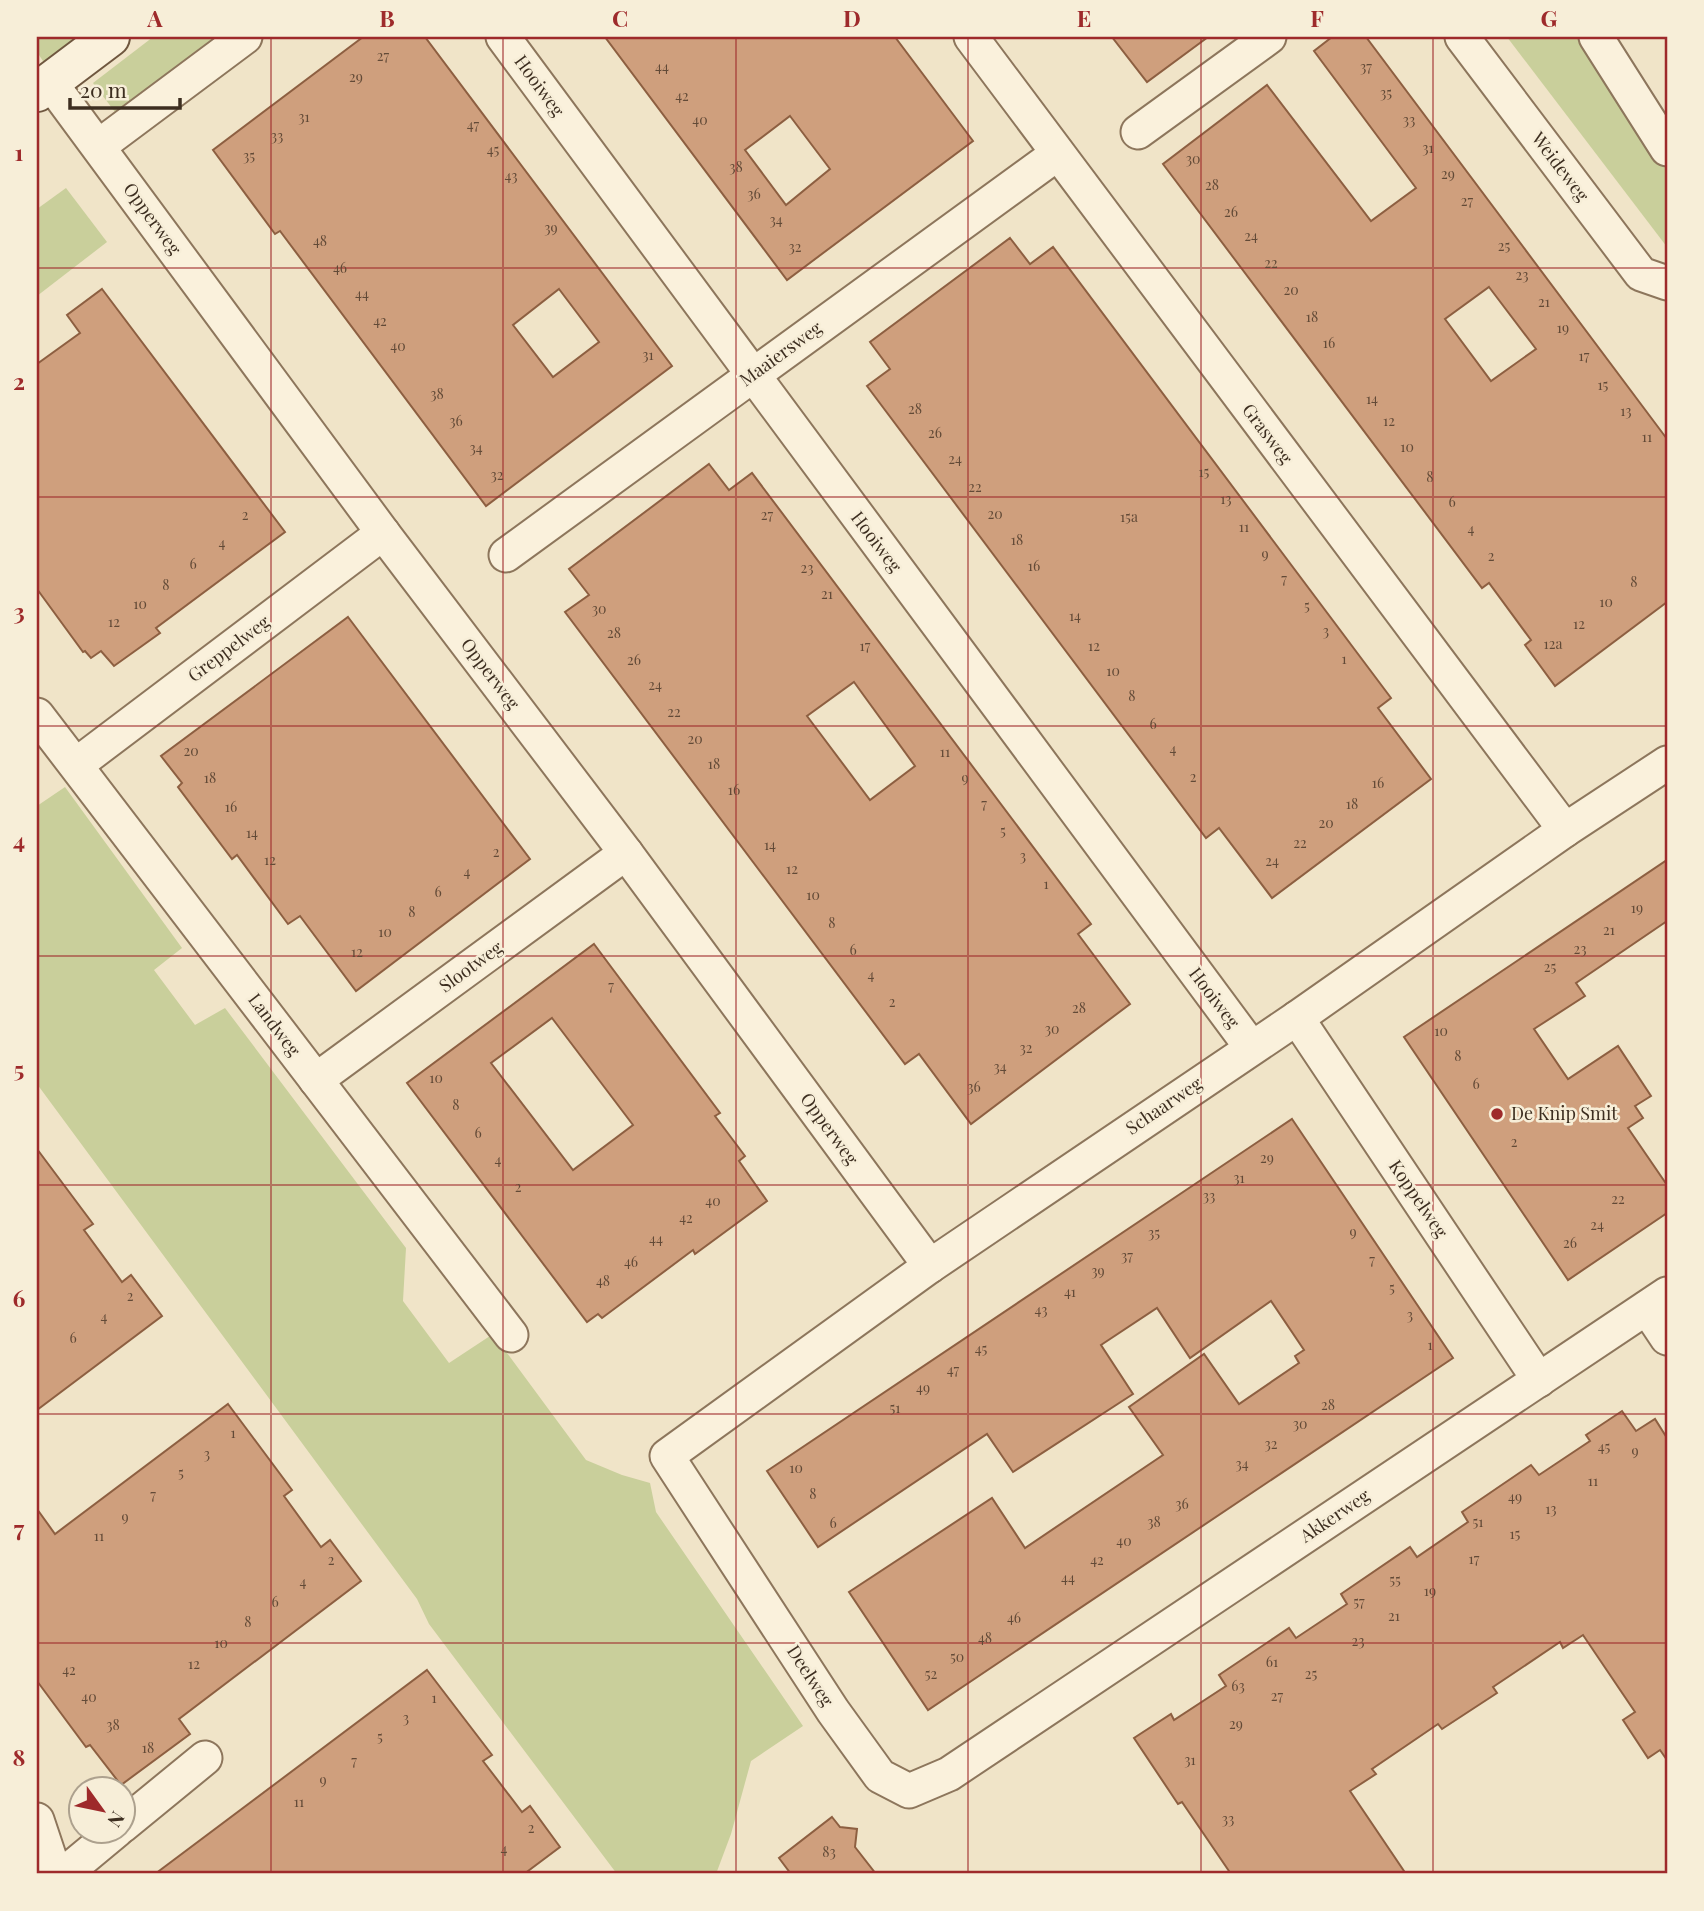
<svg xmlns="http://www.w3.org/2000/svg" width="1704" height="1911" viewBox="0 0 1704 1911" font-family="'Playfair Display',serif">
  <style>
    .green { fill: #c9cf9b }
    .building { fill: #cf9f7d; stroke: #8d5f41; stroke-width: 2; fill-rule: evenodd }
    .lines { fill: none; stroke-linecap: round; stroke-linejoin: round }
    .street-casing { stroke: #8d765c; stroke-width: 37 }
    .secondary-casing { stroke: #6f573f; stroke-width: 42 }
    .street { stroke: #faf1dc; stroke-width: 33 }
    .secondary { stroke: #faf1dc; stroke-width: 38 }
    .grid { fill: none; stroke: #9e2a2b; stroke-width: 2; stroke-opacity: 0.55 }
    .poi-dot { fill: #9e2a2b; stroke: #f7eed8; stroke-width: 2.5 }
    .labels { text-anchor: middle; stroke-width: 5; stroke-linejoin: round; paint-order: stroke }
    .number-label { font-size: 14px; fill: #624a37 }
    .street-label { font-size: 18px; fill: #3d2e20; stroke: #f7eed8 }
    .poi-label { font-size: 18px; fill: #3d2e20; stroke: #f7eed8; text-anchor: start }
    .neatline { fill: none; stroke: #9e2a2b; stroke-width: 2.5 }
    .grid-label { font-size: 23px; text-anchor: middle; font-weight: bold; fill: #9e2a2b }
  </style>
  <rect width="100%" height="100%" fill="#f0e4c8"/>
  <g class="green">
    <polygon points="37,37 82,37 45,64 37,52"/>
    <polygon points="153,37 215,37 115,112 93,83"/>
    <polygon points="1507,37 1586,37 1667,163 1667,247"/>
    <polygon points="66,188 107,242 37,296 37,209"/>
    <polygon points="65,787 182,948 154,970 195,1025 225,1008 406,1248 403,1301 449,1363 493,1334 586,1460 622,1475 650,1483 656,1512 803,1726 751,1761 731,1834 716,1874 617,1874 429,1624 417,1599 37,1084 37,806"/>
  </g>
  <g class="building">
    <path d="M363,37H425L672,366L486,506L280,231L275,234L213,150ZM559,289L599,342L553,377L513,325Z"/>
    <path d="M605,37H895L973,141L787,280ZM790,116L830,169L786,205L745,150Z"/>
    <polygon points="1112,37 1208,37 1147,82"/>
    <path d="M1332,37H1366L1667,439V602L1555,686L1525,645L1531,640L1489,583L1482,588L1163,164L1267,85L1371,221L1416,188L1314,51ZM1489,287L1536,349L1491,381L1445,319Z"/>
    <polygon points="1010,238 1030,264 1053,247 1391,698 1378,708 1431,779 1272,898 1219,828 1206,838 867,386 890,369 870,342"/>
    <polygon points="102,289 285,532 156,628 160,633 114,666 101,651 91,658 85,651 83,652 37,589 37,364 80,333 67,315"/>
    <path d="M709,464L729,490L752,473L1091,924L1078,934L1130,1004L971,1124L919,1054L905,1064L565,612L589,595L569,569ZM854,682L915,766L870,800L807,716Z"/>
    <polygon points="348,617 530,859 356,991 300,916 288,924 237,855 232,859 178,787 182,783 161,756"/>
    <polygon points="1667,860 1667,921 1576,983 1585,996 1534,1029 1568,1079 1618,1046 1651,1096 1635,1106 1643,1118 1628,1128 1667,1185 1667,1213 1568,1280 1404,1037"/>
    <path d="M594,944L720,1113L715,1116L745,1156L739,1161L767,1201L695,1254L693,1250L602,1318L598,1314L587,1322L407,1083ZM552,1018L633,1125L573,1170L491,1063Z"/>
    <polygon points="1292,1119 1453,1358 928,1710 849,1592 992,1498 1025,1548 1163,1455 1129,1407 1204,1354 1239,1404 1299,1363 1295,1356 1304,1350 1271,1301 1190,1358 1157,1308 1101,1345 1133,1394 1013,1472 987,1434 818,1547 767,1471"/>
    <polygon points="37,1149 93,1224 84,1230 122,1282 131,1275 162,1316 37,1410"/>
    <polygon points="228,1404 292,1490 284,1496 321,1547 330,1540 361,1581 179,1719 190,1734 121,1785 90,1745 86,1747 37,1681 37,1509 55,1534"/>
    <polygon points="1622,1411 1636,1431 1655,1419 1667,1438 1667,1760 1660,1750 1648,1758 1623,1720 1635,1712 1583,1635 1563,1648 1560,1642 1493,1687 1497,1693 1442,1729 1438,1724 1372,1769 1376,1774 1350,1791 1406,1874 1231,1874 1182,1802 1178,1804 1134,1738 1171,1714 1174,1720 1226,1686 1219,1675 1289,1628 1296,1638 1347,1604 1341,1594 1410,1547 1417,1557 1468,1522 1462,1512 1531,1465 1539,1475 1590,1441 1586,1435"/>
    <polygon points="427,1670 492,1755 483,1761 522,1812 530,1806 560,1847 524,1874 155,1874"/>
    <polygon points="832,1817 840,1827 857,1829 855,1847 876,1874 791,1874 779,1858"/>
  </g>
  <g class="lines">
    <g class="street-casing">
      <g id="street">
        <polyline points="503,37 1251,1047"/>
        <polyline points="971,37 1565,830"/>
        <polyline points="1462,37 1641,274 1667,283"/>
        <polyline points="1596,37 1667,149"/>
        <polyline points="50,82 383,533 626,853 930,1266"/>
        <polyline points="1138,132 1269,37"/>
        <polyline points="99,146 245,37"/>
        <polyline points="506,555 1057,154"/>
        <polyline points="37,715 511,1335"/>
        <polyline points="1667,763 1565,830 1297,1018 930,1266 667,1456 833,1711 880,1776 909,1791 949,1774 1667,1294"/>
        <polyline points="76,765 383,533"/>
        <polyline points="1297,1018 1539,1380"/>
        <polyline points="316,1080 626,853"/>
        <polyline points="1647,1308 1667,1338"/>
        <polyline points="37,1820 55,1874"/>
        <polyline points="122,1826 205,1758"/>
        <polyline points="64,1874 117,1830"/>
      </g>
    </g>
    <g class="secondary-casing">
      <polyline id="secondary" points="37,92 110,37"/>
    </g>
    <use href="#street" class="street"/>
    <use href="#secondary" class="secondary"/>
  </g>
  <path class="grid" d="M271,37V1874M503,37V1874M736,37V1874M968,37V1874M1201,37V1874M1433,37V1874M37,268H1667M37,497H1667M37,726H1667M37,956H1667M37,1185H1667M37,1414H1667M37,1643H1667"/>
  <circle class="poi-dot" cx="1497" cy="1114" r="7"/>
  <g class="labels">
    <g class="number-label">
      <text x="383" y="61">27</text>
      <text x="662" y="72">44</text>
      <text x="1366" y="72">37</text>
      <text x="356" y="82">29</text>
      <text x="1386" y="98">35</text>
      <text x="682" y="101">42</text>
      <text x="304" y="122">31</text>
      <text x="700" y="125">40</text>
      <text x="1409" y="125">33</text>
      <text x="473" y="130">47</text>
      <text x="277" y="141">33</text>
      <text x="1428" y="153">31</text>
      <text x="493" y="155">45</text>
      <text x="249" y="161">35</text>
      <text x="1193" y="164">30</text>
      <text x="736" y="172">38</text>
      <text x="1448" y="179">29</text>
      <text x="511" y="181">43</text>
      <text x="1212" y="190">28</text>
      <text x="754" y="199">36</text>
      <text x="1467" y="206">27</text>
      <text x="1231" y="217">26</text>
      <text x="776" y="225">34</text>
      <text x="551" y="233">39</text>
      <text x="1251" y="241">24</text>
      <text x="320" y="246">48</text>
      <text x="1504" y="251">25</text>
      <text x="795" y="252">32</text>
      <text x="1271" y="268">22</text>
      <text x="340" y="273">46</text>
      <text x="1522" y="280">23</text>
      <text x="1291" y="295">20</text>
      <text x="362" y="299">44</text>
      <text x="1544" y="307">21</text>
      <text x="1312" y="322">18</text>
      <text x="380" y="326">42</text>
      <text x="1563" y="333">19</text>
      <text x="1329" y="348">16</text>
      <text x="398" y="351">40</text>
      <text x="648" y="360">31</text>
      <text x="1584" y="361">17</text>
      <text x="1603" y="390">15</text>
      <text x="437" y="399">38</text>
      <text x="1372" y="404">14</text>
      <text x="915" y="414">28</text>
      <text x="1626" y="416">13</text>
      <text x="456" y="426">36</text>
      <text x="1389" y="426">12</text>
      <text x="935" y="438">26</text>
      <text x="1647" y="442">11</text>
      <text x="1407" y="452">10</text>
      <text x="476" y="453">34</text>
      <text x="955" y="464">24</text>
      <text x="1204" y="477">15</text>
      <text x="497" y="480">32</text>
      <text x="1430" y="482">8</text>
      <text x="975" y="492">22</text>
      <text x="1226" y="504">13</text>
      <text x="1452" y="507">6</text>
      <text x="995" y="519">20</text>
      <text x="245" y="520">2</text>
      <text x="767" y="520">27</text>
      <text x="1129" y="522">15a</text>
      <text x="1244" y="532">11</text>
      <text x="1471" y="534">4</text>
      <text x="1017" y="545">18</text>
      <text x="222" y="548">4</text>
      <text x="1265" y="559">9</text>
      <text x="1491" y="561">2</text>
      <text x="193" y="569">6</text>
      <text x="1034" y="571">16</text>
      <text x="807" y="573">23</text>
      <text x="1284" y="584">7</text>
      <text x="1634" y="587">8</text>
      <text x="166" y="590">8</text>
      <text x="827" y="599">21</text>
      <text x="1606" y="607">10</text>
      <text x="140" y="609">10</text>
      <text x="1307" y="611">5</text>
      <text x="599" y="614">30</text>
      <text x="1075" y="621">14</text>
      <text x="114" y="627">12</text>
      <text x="1579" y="629">12</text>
      <text x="1326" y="636">3</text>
      <text x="614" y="638">28</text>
      <text x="1553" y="649">12a</text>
      <text x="865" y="651">17</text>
      <text x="1094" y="651">12</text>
      <text x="1344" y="664">1</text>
      <text x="634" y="665">26</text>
      <text x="1113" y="676">10</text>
      <text x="655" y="690">24</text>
      <text x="1132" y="701">8</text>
      <text x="674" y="717">22</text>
      <text x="1153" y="729">6</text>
      <text x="695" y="744">20</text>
      <text x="1173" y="754">4</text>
      <text x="191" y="756">20</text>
      <text x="945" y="757">11</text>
      <text x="714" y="769">18</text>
      <text x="1193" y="782">2</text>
      <text x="210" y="783">18</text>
      <text x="965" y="783">9</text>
      <text x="1378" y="788">16</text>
      <text x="734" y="795">16</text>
      <text x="984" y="809">7</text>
      <text x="1352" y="809">18</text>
      <text x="231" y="812">16</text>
      <text x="1326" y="828">20</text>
      <text x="1003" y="836">5</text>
      <text x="252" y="838">14</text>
      <text x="1300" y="848">22</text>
      <text x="770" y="850">14</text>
      <text x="496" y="857">2</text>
      <text x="1023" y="861">3</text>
      <text x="270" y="865">12</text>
      <text x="1272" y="866">24</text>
      <text x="792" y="874">12</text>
      <text x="467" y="877">4</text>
      <text x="1046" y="889">1</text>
      <text x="438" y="897">6</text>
      <text x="813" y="900">10</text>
      <text x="1637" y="913">19</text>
      <text x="412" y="917">8</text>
      <text x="832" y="928">8</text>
      <text x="1609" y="935">21</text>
      <text x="385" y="937">10</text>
      <text x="1580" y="954">23</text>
      <text x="853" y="955">6</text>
      <text x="357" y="957">12</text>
      <text x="1550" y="972">25</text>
      <text x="871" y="980">4</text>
      <text x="611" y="991">7</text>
      <text x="892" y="1007">2</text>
      <text x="1079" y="1013">28</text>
      <text x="1052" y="1034">30</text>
      <text x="1441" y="1036">10</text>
      <text x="1026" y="1053">32</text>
      <text x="1458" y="1061">8</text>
      <text x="1000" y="1072">34</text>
      <text x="436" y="1083">10</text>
      <text x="1476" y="1089">6</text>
      <text x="974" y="1092">36</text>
      <text x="456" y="1110">8</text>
      <text x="478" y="1138">6</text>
      <text x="1514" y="1147">2</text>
      <text x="1267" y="1163">29</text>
      <text x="498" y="1165">4</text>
      <text x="1239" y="1183">31</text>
      <text x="518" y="1192">2</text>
      <text x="1209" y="1201">33</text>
      <text x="1618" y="1204">22</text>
      <text x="713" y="1206">40</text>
      <text x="686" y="1223">42</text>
      <text x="1597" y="1230">24</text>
      <text x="1353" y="1237">9</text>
      <text x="1154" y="1238">35</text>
      <text x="656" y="1244">44</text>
      <text x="1570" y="1248">26</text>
      <text x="1127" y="1261">37</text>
      <text x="1372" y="1265">7</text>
      <text x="631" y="1267">46</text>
      <text x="1098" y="1276">39</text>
      <text x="603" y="1286">48</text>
      <text x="1392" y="1293">5</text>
      <text x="1070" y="1297">41</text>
      <text x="130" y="1301">2</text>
      <text x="1041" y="1315">43</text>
      <text x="1410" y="1320">3</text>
      <text x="104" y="1322">4</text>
      <text x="73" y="1343">6</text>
      <text x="1430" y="1350">1</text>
      <text x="981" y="1354">45</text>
      <text x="953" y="1375">47</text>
      <text x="923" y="1393">49</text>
      <text x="1328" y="1410">28</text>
      <text x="895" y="1413">51</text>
      <text x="1300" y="1429">30</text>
      <text x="233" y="1438">1</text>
      <text x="1271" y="1449">32</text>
      <text x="1604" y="1452">45</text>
      <text x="1635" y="1456">9</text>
      <text x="207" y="1459">3</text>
      <text x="1242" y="1469">34</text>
      <text x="796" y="1473">10</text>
      <text x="181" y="1478">5</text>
      <text x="1593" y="1486">11</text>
      <text x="813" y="1499">8</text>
      <text x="153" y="1500">7</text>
      <text x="1515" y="1502">49</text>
      <text x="1182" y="1509">36</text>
      <text x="1551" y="1514">13</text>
      <text x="125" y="1522">9</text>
      <text x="1154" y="1527">38</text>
      <text x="1478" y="1527">51</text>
      <text x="833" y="1528">6</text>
      <text x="1515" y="1539">15</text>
      <text x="99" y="1541">11</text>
      <text x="1124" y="1546">40</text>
      <text x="1474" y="1564">17</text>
      <text x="331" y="1565">2</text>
      <text x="1097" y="1565">42</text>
      <text x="1068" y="1583">44</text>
      <text x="1395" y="1585">55</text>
      <text x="303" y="1587">4</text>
      <text x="1430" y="1596">19</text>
      <text x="275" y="1607">6</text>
      <text x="1359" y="1607">57</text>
      <text x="1394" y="1621">21</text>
      <text x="1014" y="1623">46</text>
      <text x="248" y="1627">8</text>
      <text x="985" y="1643">48</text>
      <text x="1358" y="1646">23</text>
      <text x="221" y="1648">10</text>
      <text x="957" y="1662">50</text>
      <text x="1272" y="1667">61</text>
      <text x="194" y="1669">12</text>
      <text x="69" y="1675">42</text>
      <text x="931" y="1679">52</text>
      <text x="1311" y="1679">25</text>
      <text x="1238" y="1691">63</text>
      <text x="1277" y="1701">27</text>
      <text x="89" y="1702">40</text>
      <text x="434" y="1703">1</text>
      <text x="406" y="1723">3</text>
      <text x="1236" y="1729">29</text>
      <text x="113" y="1730">38</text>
      <text x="380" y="1742">5</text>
      <text x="148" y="1753">18</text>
      <text x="1190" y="1765">31</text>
      <text x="354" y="1766">7</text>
      <text x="323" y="1785">9</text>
      <text x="299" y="1807">11</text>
      <text x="1228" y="1824">33</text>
      <text x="531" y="1833">2</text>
      <text x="504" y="1854">4</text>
      <text x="829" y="1857">83</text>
    </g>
    <g class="street-label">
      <text transform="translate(539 86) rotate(54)" y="6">Hooiweg</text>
      <text transform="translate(1560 167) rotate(53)" y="6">Weideweg</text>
      <text transform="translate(152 219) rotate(54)" y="6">Opperweg</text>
      <text transform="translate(781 354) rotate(-36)" y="6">Maaiersweg</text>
      <text transform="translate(1267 434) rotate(53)" y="6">Grasweg</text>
      <text transform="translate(876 542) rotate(53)" y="6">Hooiweg</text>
      <text transform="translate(229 649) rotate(-37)" y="6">Greppelweg</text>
      <text transform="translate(490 674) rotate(53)" y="6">Opperweg</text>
      <text transform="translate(471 967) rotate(-36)" y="6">Slootweg</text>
      <text transform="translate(1214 998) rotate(53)" y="6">Hooiweg</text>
      <text transform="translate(274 1025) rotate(53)" y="6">Landweg</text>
      <text transform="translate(1164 1106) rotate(-34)" y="6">Schaarweg</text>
      <text transform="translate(829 1129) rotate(54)" y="6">Opperweg</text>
      <text transform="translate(1418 1199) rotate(56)" y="6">Koppelweg</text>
      <text transform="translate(1335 1516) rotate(-34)" y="6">Akkerweg</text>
      <text transform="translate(810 1676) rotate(57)" y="6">Deelweg</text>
    </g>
    <g class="poi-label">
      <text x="1511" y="1120">De Knip Smit</text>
    </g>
  </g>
  <rect width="1704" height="1911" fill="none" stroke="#f7eed8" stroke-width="77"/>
  <g transform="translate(102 1810) rotate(123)"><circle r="33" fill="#f7eed8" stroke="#ada18e" stroke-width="2"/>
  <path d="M0-5L12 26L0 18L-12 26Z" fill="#9e2a2b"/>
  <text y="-10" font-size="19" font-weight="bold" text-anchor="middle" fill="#3d2e20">N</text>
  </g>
  <path d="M70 98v10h110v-10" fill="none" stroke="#3d2e20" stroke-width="3.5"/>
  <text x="80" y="98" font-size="21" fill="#3d2e20" stroke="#f7eed8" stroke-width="5" paint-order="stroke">20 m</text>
  <rect x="38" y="38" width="1628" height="1834" class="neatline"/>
  <g class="grid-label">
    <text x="155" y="27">A</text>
    <text x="387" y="27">B</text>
    <text x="620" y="27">C</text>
    <text x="852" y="27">D</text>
    <text x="1084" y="27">E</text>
    <text x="1317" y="27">F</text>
    <text x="1549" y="27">G</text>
    <text x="19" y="161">1</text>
    <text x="19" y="390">2</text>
    <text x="19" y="620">3</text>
    <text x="19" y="849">4</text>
    <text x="19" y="1078">5</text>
    <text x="19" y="1307">6</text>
    <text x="19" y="1537">7</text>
    <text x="19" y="1766">8</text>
  </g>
</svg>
